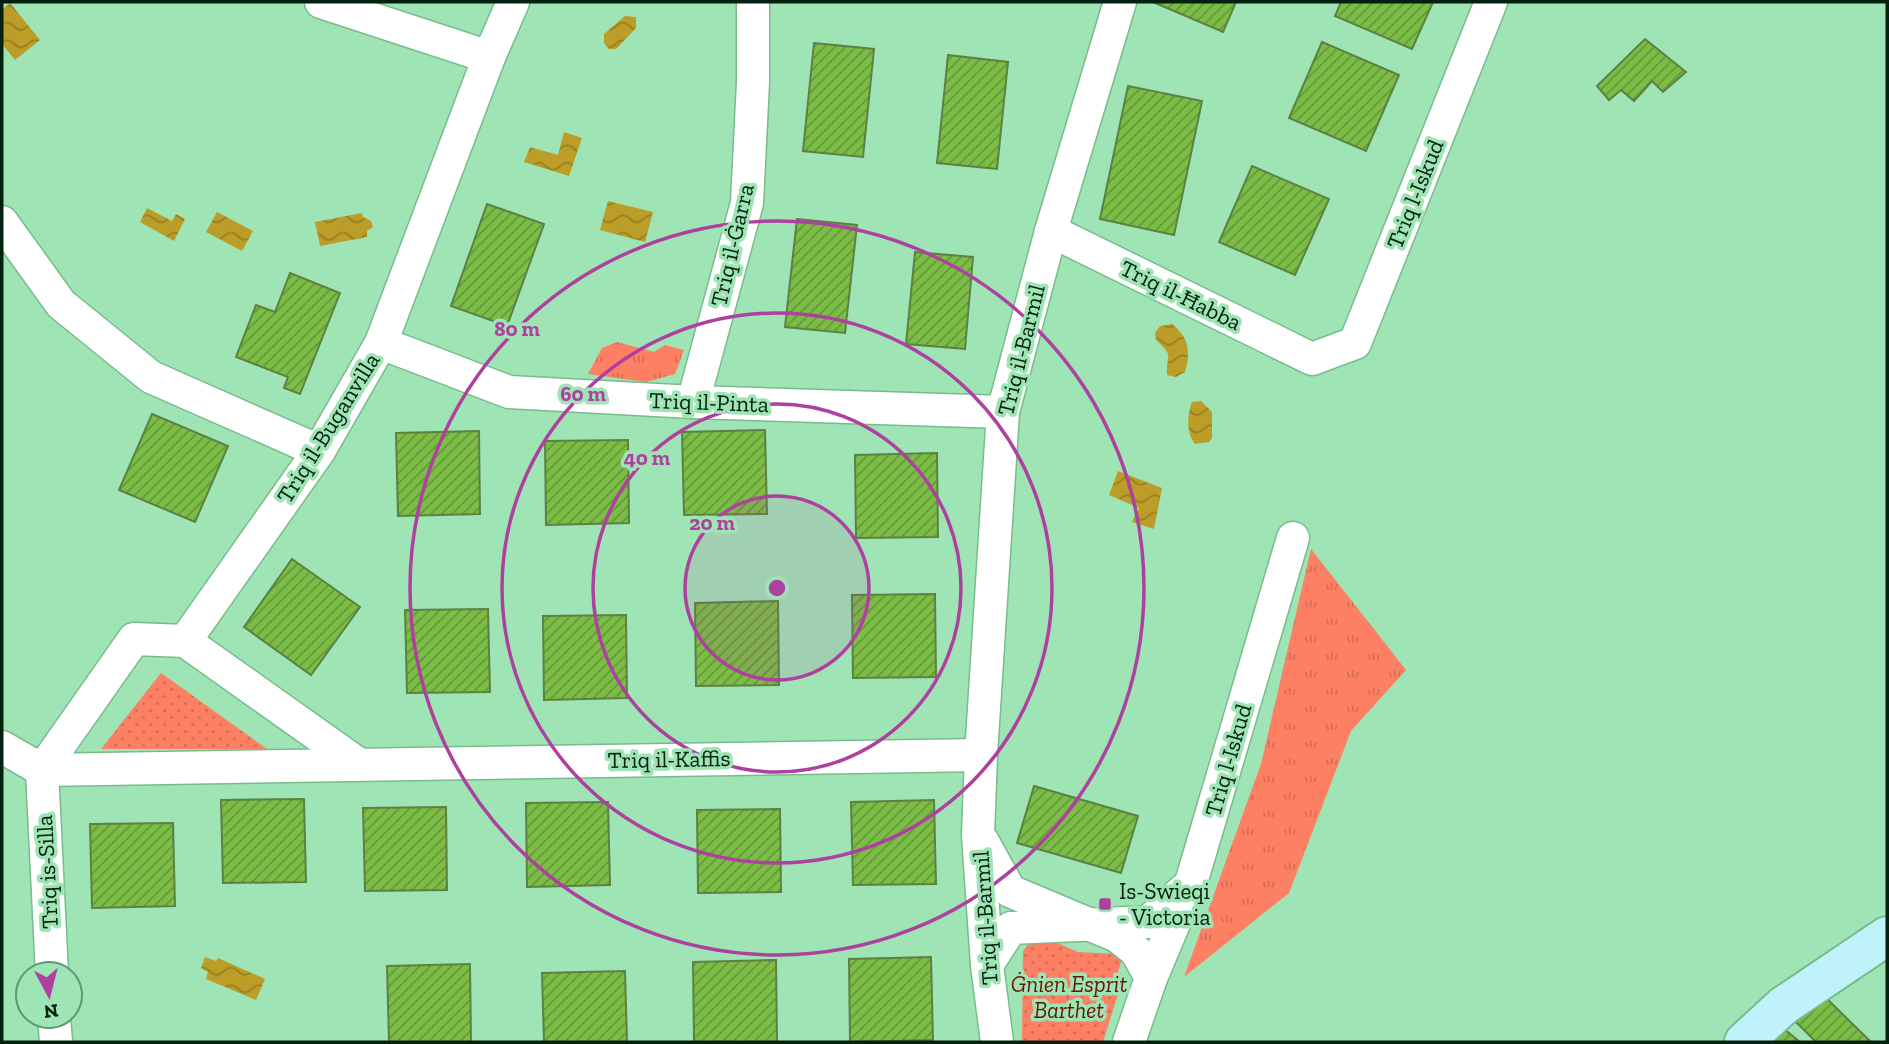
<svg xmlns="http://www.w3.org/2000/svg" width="1889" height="1044" viewBox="0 0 1889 1044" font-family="'Zilla Slab',serif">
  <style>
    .grass { fill: url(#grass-tufts) }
    .park { fill: url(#park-dots) }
    .water { fill: url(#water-waves) }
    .building { fill: url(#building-hatch); stroke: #5d8143; stroke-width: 2 }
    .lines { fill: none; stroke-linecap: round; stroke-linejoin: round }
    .street-casing { stroke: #78bc8d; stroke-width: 35 }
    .secondary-casing { stroke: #78bc8d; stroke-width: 42 }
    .street { stroke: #fff; stroke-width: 32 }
    .secondary { stroke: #c0f2fb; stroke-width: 38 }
    .ring { fill: none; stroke: #ae41a0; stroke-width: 3.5 }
    .poi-dot { fill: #ae41a0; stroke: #9fe4b4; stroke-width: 2.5 }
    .labels { text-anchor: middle; stroke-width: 7; stroke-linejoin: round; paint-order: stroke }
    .street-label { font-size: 23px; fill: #04200e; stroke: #9fe4b4 }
    .poi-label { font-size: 23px; fill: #04200e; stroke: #9fe4b4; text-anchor: start }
    .park-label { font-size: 23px; font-style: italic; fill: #671605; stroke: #9fe4b4 }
    .centre { fill: #ae41a0; stroke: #9fe4b4; stroke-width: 3.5 }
    .ring-label { font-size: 21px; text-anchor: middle; font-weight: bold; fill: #ae41a0; stroke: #9fe4b4; stroke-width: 7; stroke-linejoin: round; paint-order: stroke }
  </style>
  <defs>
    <pattern id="grass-tufts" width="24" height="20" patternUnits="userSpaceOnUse" patternTransform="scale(1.75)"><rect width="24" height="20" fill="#fd7f64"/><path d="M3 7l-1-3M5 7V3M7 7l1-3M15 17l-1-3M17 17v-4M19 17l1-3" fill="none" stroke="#d76d56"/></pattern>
    <pattern id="park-dots" width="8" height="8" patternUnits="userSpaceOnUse" patternTransform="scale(1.75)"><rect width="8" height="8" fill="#fd7f64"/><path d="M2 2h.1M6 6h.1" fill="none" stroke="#d76d56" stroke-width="1.8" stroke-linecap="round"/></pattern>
    <pattern id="water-waves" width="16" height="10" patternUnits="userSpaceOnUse" patternTransform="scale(1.75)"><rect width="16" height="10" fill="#bb9d28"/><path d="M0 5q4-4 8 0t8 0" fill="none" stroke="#968021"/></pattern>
    <pattern id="building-hatch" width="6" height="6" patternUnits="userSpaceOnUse" patternTransform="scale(1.75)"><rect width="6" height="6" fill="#7cbd46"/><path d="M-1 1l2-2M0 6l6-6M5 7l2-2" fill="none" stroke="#639939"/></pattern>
  </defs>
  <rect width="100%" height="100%" fill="#9fe4b4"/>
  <g class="grass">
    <polygon points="617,342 654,352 665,345 684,350 675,374 646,382 588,374 602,348"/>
    <polygon points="1311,549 1406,670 1351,731 1289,893 1184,977 1261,764"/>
  </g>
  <g class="park">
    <polygon points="161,673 267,749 101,749"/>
    <polygon points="1033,938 1048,939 1078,952 1118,954 1122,959 1118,972 1124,975 1103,1042 1022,1042 1023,951"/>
  </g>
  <g class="water">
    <polygon points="10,3 40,40 15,60 2,44 2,10"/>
    <polygon points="625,16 636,17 636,28 616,49 609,49 604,43 604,34"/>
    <polygon points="564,132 582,138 569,176 524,162 530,147 558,155"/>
    <polygon points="608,201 653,212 645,242 600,230"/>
    <polygon points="147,208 172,221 176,214 185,219 174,241 140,222"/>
    <polygon points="217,212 253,231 242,251 206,232"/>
    <polygon points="362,213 363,217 371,221 373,227 367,231 367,237 320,246 315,222"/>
    <path d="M1172,324C1189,337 1191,353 1185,372L1176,377L1167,375C1166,354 1175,357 1156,340L1155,333L1160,326Z"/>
    <path d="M1201,401L1212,412V438L1209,442L1195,444C1186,433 1187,414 1192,402Z"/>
    <polygon points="1118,471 1162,488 1154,529 1132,522 1139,508 1109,495"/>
    <polygon points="205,957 216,961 218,958 265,979 256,1000 206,979 208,972 201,968"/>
  </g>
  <g class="building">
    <polygon points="1153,2 1236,2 1223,32"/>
    <polygon points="1341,2 1433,2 1412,49 1335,16"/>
    <polygon points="1645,39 1686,72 1663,92 1652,81 1634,101 1621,90 1609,100 1597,86"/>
    <polygon points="1322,42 1399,75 1366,151 1289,118"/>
    <polygon points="814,43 874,49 863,157 803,151"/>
    <polygon points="948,55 1008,62 997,169 937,163"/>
    <polygon points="1128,86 1202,101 1174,235 1100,219"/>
    <polygon points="1252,166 1329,199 1295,275 1219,242"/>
    <polygon points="487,204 544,224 507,326 451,306"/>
    <polygon points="797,219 857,225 845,333 785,327"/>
    <polygon points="915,252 973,257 965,349 906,344"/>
    <polygon points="290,273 340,293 300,394 284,388 288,377 236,357 256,305 275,312"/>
    <polygon points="152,414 228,446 195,522 119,490"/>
    <polygon points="765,430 767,514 684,515 682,432"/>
    <polygon points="479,431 480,514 398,516 396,433"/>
    <polygon points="628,440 629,523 546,525 545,441"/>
    <polygon points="937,453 938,537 856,538 855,455"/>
    <polygon points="292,559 360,607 311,675 244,627"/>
    <polygon points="935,594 936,677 853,678 852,595"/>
    <polygon points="778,601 779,685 696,686 695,603"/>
    <polygon points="488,609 490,692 407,693 405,610"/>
    <polygon points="626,615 627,698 544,700 543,616"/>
    <polygon points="1034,786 1138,816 1121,873 1017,843"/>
    <polygon points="304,799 306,882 223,883 221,800"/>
    <polygon points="934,800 936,884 853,885 851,802"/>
    <polygon points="608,802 610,885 527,887 526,803"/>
    <polygon points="446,807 447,890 365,891 363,808"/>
    <polygon points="780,809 781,892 698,893 697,810"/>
    <polygon points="173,823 175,906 92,908 90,824"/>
    <polygon points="931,957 933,1040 850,1042 849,959"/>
    <polygon points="776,960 777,1042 694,1042 693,962"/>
    <polygon points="470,964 471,1042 389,1042 387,966"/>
    <polygon points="625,971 627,1042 544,1042 542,973"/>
    <polygon points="1819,991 1871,1042 1816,1042 1787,1013"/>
    <polygon points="1778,1024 1800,1042 1757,1042"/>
  </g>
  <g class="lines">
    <g class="street-casing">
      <g id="street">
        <polyline points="321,2 489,57"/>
        <polyline points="2,222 61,304 151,377 319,451"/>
        <polyline points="1051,231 1312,359 1355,343 1491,2"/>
        <polyline points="381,343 509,392 693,402 1003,412"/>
        <polyline points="693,402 747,203 753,82 753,2"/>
        <polyline points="185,641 319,451 381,343 489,57 513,2"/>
        <polyline points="185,641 357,763"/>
        <polyline points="2,747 42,770 981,755"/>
        <polyline points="983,842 1010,891 1117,936 1136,951 1151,978 1129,1042"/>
        <polyline points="987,965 1011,928 1148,922 1185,889"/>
        <polyline points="52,974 42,770 134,639 185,641"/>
        <polyline points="1151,978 1191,883 1293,538"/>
        <polyline points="54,1016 56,1042"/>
        <polyline points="997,1042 987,965 978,835 981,755 1003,412 1051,231 1120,2"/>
      </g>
    </g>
    <g class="secondary-casing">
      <polyline id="secondary" points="1744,1042 1783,1006 1887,936"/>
    </g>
    <use href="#street" class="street"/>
    <use href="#secondary" class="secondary"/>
  </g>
  <circle cx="777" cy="588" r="92" fill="#ae41a0" fill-opacity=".12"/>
  <g class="ring">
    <circle cx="777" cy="588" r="92"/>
    <circle cx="777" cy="588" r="184"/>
    <circle cx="777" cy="588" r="275"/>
    <circle cx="777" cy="588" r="367"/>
  </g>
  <rect class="poi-dot" x="1098" y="897" width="14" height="14" rx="3.5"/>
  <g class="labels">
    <g class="street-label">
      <text transform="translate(1415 194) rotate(-68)" y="8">Triq l-Iskud</text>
      <text transform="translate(732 245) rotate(-77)" y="8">Triq il-Ġarra</text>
      <text transform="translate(1181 295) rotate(26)" y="8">Triq il-Ħabba</text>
      <text transform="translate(1021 350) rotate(-76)" y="8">Triq il-Barmil</text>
      <text transform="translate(709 402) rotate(2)" y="8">Triq il-Pinta</text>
      <text transform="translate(328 428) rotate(-58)" y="8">Triq il-Buganvilla</text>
      <text transform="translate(669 759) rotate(-1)" y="8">Triq il-Kaffis</text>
      <text transform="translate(1228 760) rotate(-74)" y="8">Triq l-Iskud</text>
      <text transform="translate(47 872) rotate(-93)" y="8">Triq is-Silla</text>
      <text transform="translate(985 918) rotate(-94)" y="8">Triq il-Barmil</text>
    </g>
    <g class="poi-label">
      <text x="1119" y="899">Is-Swieqi<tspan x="1119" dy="26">- Victoria</tspan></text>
    </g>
    <g class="park-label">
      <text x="1069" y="992">Ġnien Esprit<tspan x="1069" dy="26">Barthet</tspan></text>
    </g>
  </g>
  <circle cx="777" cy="588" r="10" class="centre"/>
  <g class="ring-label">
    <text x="517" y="336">80 m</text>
    <text x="583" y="401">60 m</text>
    <text x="647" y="465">40 m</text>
    <text x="712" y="530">20 m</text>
  </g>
  <rect width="1889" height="1044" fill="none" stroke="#04200e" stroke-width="7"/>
  <g transform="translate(49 995) rotate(173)"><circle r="33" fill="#9fe4b4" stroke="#619672" stroke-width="2"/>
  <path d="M0-5L12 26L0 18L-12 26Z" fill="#ae41a0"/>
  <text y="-10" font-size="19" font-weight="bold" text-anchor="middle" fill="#04200e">N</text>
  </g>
</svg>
